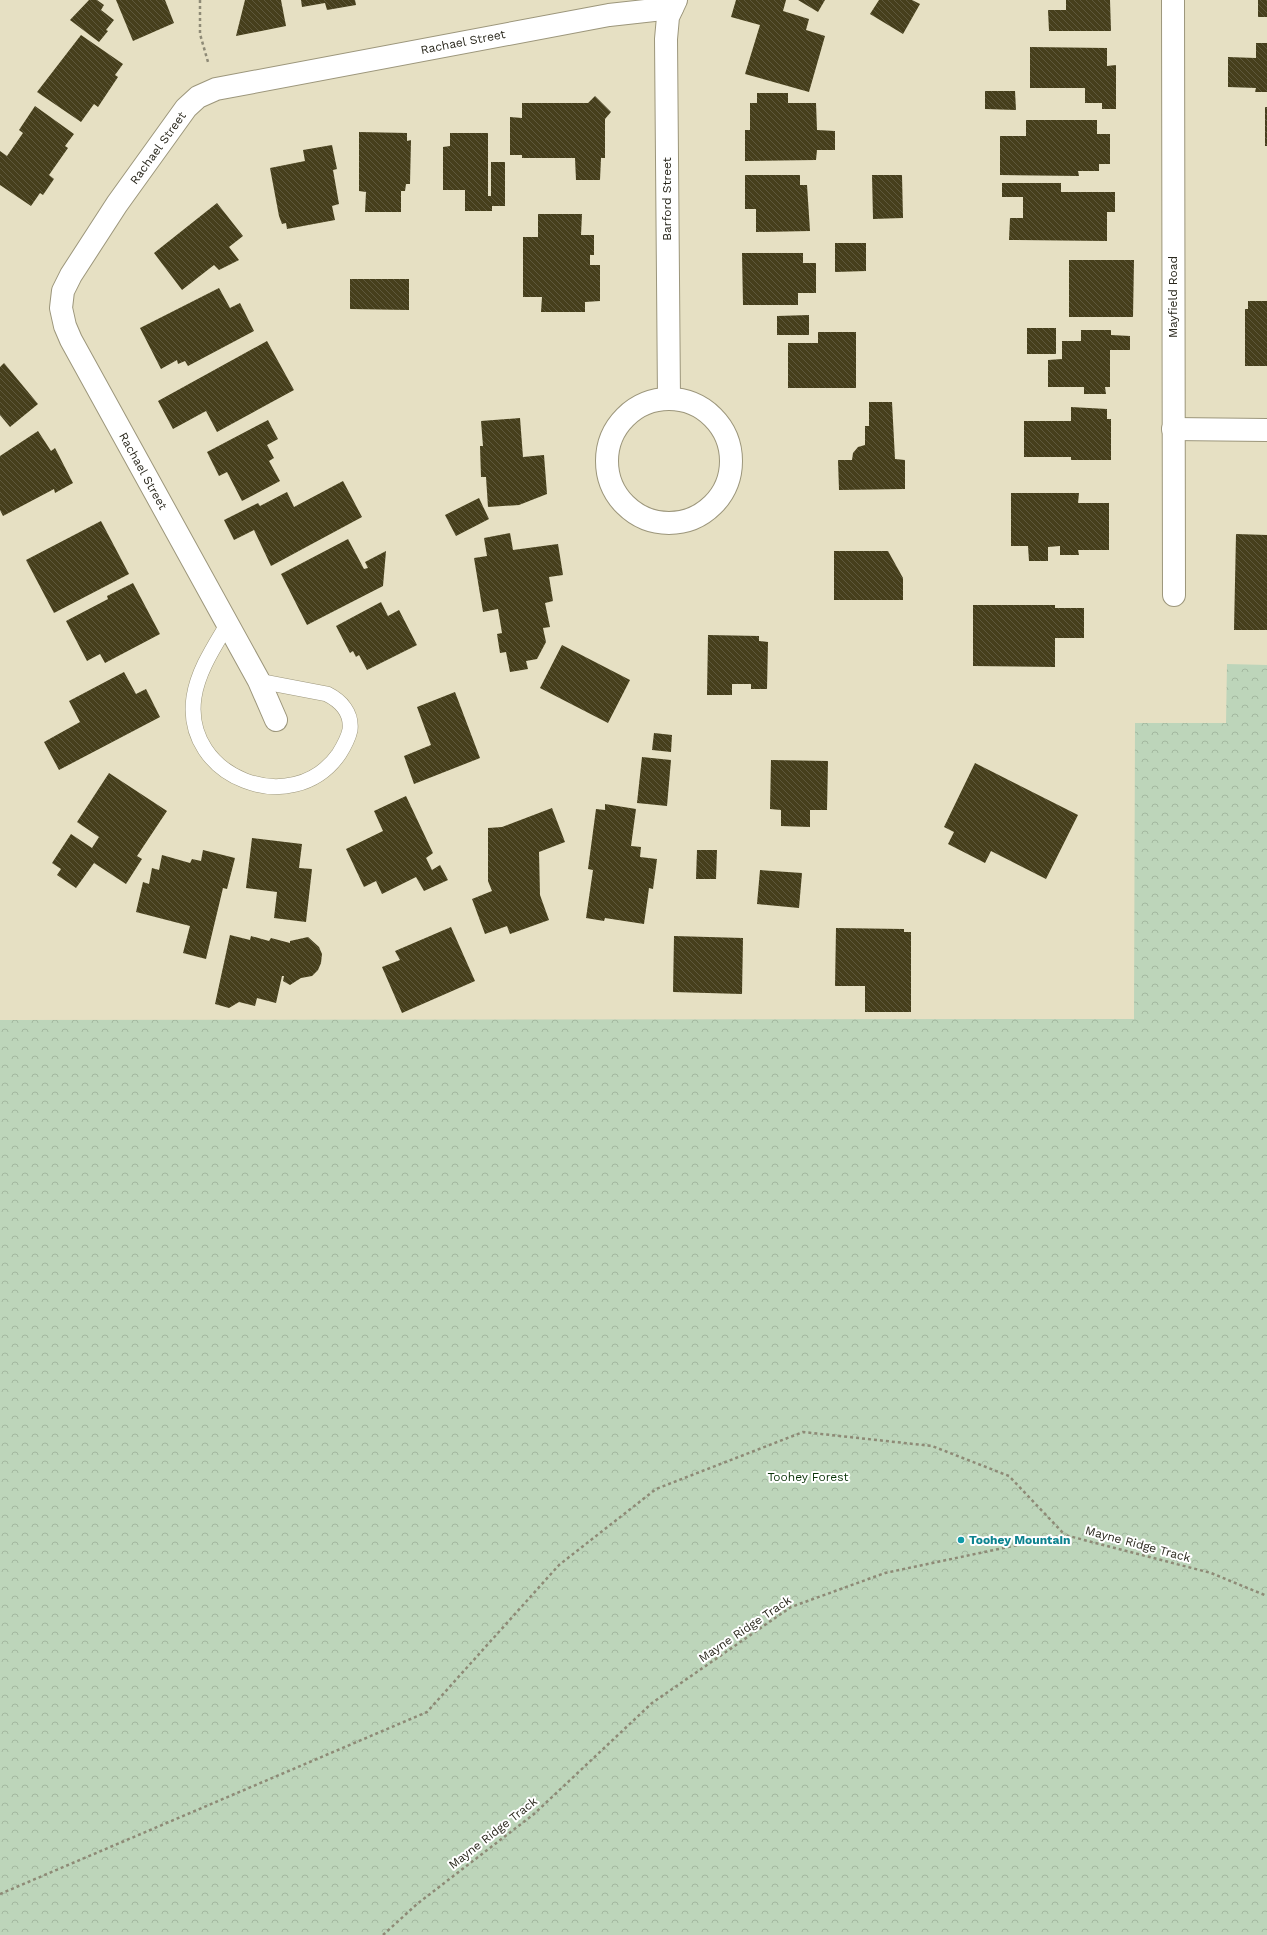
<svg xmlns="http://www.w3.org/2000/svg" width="1267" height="1935" viewBox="0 0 1267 1935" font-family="'Work Sans',sans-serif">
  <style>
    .park { fill: url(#park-crowns) }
    .building { fill: url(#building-back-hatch) }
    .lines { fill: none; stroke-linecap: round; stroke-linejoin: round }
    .lane-casing { stroke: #9c967b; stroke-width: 16 }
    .street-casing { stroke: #9c967b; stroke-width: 24 }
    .path { stroke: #8e8a76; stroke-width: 2.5; stroke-dasharray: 3 3; stroke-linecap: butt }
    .lane { stroke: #fff; stroke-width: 15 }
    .street { stroke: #fff; stroke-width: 22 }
    .culture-dot { fill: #0f9aa8; stroke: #fff; stroke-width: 1.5 }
    .labels { text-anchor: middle; stroke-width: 4; stroke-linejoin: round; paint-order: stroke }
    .street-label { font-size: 12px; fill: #2a281d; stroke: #fff }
    .park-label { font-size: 12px; fill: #0b3409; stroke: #fff }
    .culture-label { font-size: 12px; font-weight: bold; fill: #0d838f; stroke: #fff; text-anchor: start }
  </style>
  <defs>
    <pattern id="park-crowns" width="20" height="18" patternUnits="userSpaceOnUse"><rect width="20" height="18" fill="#bdd5ba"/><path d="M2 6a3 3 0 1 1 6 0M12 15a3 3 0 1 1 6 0" fill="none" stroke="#a3b79f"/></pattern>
    <pattern id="building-back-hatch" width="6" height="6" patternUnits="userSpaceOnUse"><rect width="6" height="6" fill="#463f1c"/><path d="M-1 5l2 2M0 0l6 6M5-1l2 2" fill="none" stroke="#5e583c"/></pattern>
  </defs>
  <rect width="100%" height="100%" fill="#e6e0c3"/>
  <polygon class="park" points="1227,664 1267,665 1267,1935 0,1935 0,1020 1134,1019 1135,723 1226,723"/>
  <g class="building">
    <polygon points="89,0 97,0 104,5 101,10 114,20 106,30 108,31 99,42 70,20"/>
    <polygon points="116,0 165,0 174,23 133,41"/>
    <polygon points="245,0 281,0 286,26 236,36"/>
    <polygon points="301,0 355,0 356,5 327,10 325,3 302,7"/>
    <polygon points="736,0 786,0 783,11 809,19 806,30 825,36 809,92 745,74 760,25 731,17"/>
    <polygon points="798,0 825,0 818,12"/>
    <polygon points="879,0 912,0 920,4 903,34 870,14"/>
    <polygon points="1066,0 1110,0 1111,31 1049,31 1048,10 1066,10"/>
    <rect x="1258" y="0" width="9" height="17"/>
    <polygon points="81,35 123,64 115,75 118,77 98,107 94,104 81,122 37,92"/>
    <polygon points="1256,43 1267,43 1267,92 1255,92 1256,88 1228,87 1228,57 1256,58"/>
    <polygon points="1030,47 1107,48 1107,66 1116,65 1116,109 1102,109 1102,103 1085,103 1085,88 1030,88"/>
    <polygon points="985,91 1015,91 1016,110 985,109"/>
    <polygon points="757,93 788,93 788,103 816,103 817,130 835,131 835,150 817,150 816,160 745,161 745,130 750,130 750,103 757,103"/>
    <polygon points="595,96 611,112 605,119 605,158 601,158 600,180 576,180 575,158 522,158 522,155 510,155 510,117 522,118 522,103 588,103"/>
    <polygon points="35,106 74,134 65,146 68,148 49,175 54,179 43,195 40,193 31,206 0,185 0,151 7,156 23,133 19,130"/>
    <rect x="1265" y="107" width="2" height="39"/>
    <polygon points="1026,120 1097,120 1097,134 1110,134 1110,164 1099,164 1099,171 1078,171 1079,176 1000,175 1000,136 1026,136"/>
    <polygon points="359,132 407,133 407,141 411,140 410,184 406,184 405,191 401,191 401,212 365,212 366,192 359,191"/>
    <polygon points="450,133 488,133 488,196 491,196 491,162 505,162 505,206 492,206 492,211 465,211 465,190 443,190 443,147 450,146"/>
    <polygon points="332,145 337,169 333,170 339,204 332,206 335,220 287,229 286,223 282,224 279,216 270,168 305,161 303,150"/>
    <polygon points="745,175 800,175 800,185 807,185 810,231 756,232 756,209 745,209"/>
    <polygon points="872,175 902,175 903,218 873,219"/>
    <polygon points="1002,183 1061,183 1061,192 1115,192 1115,212 1107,212 1107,241 1009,240 1010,218 1023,218 1023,197 1002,197"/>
    <polygon points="217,203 243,236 229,247 239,260 219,270 214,265 182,290 154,253"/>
    <polygon points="538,214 582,214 581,235 594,235 594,255 590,255 590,265 600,265 600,301 585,302 585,312 541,312 542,297 523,297 523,237 538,237"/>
    <polygon points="835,243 866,243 866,271 835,272"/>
    <polygon points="742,253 803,253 803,263 816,263 816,293 798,293 798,305 743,305"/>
    <polygon points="1069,260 1134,260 1133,317 1069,317"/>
    <polygon points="350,279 409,279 409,310 350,309"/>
    <polygon points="219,288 230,308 240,303 254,331 188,366 185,361 178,364 177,360 161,369 140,328"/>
    <polygon points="1248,301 1267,301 1267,366 1245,366 1245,309 1248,309"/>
    <polygon points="809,315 809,335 777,335 777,316"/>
    <rect x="1027" y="328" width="29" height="26"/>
    <polygon points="1081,330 1111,330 1111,335 1130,336 1130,350 1110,350 1110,387 1105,387 1106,394 1084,394 1084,387 1048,387 1048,360 1062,359 1062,341 1081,341"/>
    <polygon points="818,332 856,332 856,388 788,388 788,343 818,343"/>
    <polygon points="267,341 294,390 217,432 206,411 173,429 158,401"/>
    <polygon points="4,363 38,404 10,427 0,415 0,367"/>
    <polygon points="869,402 892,402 895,459 905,460 905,489 839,490 838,460 852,460 853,453 858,447 865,445 865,426 869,426"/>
    <polygon points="1071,407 1107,409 1107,419 1111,419 1111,460 1071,460 1071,457 1024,457 1024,421 1071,421"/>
    <polygon points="520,418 523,457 544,455 547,494 519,505 488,507 486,477 481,477 480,446 483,446 481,421"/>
    <polygon points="268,420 278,439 267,445 274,458 269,461 280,481 242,501 227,472 219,476 207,452"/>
    <polygon points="38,431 51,451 55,448 73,483 55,493 54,489 3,516 0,510 0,456"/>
    <polygon points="343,481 362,517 271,566 254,530 234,540 224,520 258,503 260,506 287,492 294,507"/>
    <polygon points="1011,493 1079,493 1078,503 1109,503 1109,550 1078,550 1079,555 1060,555 1060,546 1048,547 1048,561 1029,561 1028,546 1011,546"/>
    <polygon points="479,498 489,519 456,536 445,515"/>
    <polygon points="101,521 129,574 54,613 26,560"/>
    <polygon points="510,533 513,550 558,544 563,575 549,577 553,601 545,603 550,627 543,628 546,642 537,659 526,661 528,669 510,672 506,652 500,653 497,634 502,633 498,609 483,612 474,558 487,556 484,538"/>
    <polygon points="1236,534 1267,535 1267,630 1234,630"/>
    <polygon points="348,539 364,569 368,568 365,562 386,551 383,586 307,625 281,574"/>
    <polygon points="834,551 888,551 903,578 903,600 834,600"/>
    <polygon points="133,583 160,634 105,663 100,654 87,661 66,621 108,599 107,596"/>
    <polygon points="381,602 388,616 399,610 417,645 367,670 359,655 356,657 353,651 350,653 336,626"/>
    <polygon points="973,605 1055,605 1055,608 1084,608 1084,638 1055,638 1055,667 973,666"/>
    <polygon points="708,635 759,636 759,641 768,642 767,689 751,689 751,684 732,684 732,695 707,695"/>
    <polygon points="562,645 630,680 608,723 540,688"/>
    <polygon points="124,672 136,694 146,689 160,717 59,770 44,742 80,722 69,701"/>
    <polygon points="455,692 480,758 414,784 404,756 431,745 417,707"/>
    <polygon points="654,733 672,735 671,752 652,750"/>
    <polygon points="642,757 671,760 667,806 637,803"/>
    <polygon points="771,760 828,761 827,810 810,810 810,827 781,826 781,810 770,809"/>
    <polygon points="975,763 1078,815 1046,879 991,851 985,863 948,844 954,832 944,827"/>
    <polygon points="109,773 167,811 137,856 142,859 126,884 94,863 76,888 57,875 61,869 52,863 71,834 92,848 99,837 77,822"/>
    <polygon points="406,796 433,853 426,858 432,870 440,865 448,880 424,891 416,877 382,894 376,881 364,887 346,849 383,831 374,811"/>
    <polygon points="605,804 636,809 631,846 641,847 640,857 657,859 653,889 649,888 644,924 605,918 604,921 586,918 593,870 588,869 596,809 605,810"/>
    <polygon points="552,808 565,842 539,852 540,895 549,920 510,934 507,926 485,934 472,899 492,891 488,881 488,828 502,827"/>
    <polygon points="252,838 302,844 299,868 312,869 306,922 274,918 277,892 246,888"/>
    <polygon points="203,850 235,858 227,889 223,888 206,959 183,953 190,926 136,912 143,882 149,884 152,868 159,870 162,855 190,863 192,859 201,861"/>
    <polygon points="697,850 717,850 716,879 696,879"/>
    <polygon points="760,870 802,873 799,908 757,904"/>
    <polygon points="451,927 475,981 402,1013 382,967 400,960 395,951"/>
    <polygon points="836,928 904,929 904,932 911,932 911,1012 865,1012 865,986 835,986"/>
    <polygon points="230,935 250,940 251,936 269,941 271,938 290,943 290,941 308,937 319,947 322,954 321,963 318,970 312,976 301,978 290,985 283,981 284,976 282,976 276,1003 257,998 255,1006 239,1002 229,1008 215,1004"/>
    <polygon points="674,936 743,938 742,994 673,992"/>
  </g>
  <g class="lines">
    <g class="lane-casing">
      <path id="lane" d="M227,625C214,647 198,671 194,697C182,778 293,820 339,754C344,746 348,739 350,730C352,713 341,701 327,694L259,681"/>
    </g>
    <g class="street-casing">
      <g id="street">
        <polyline points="1173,0 1174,595"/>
        <circle cx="669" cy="461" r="62"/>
        <polyline points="669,399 666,39 668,17 676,0"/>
        <polyline points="1173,429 1267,430"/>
        <polyline points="276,720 259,681 71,340 65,326 61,308 63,291 71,275 117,204 186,108 198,97 216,89 609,15 672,8"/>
      </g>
    </g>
    <g class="path">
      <polyline points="200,0 200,34 208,62"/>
      <polyline points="0,1894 427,1712 559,1565 656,1489 803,1432 932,1446 1009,1476 1065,1535"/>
      <polyline points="383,1935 417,1904 534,1814 652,1703 791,1607 885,1573 1065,1535 1211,1573 1267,1596"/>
    </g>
    <use href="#lane" class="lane"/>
    <use href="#street" class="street"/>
  </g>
  <circle class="culture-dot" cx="961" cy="1540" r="4"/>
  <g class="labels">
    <g class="street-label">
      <text transform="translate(463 42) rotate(-11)" y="4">Rachael Street</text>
      <text transform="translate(158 148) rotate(-54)" y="4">Rachael Street</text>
      <text transform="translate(667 199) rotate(-90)" y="4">Barford Street</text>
      <text transform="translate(1173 297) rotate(-90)" y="4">Mayfield Road</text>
      <text transform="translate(143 471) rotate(61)" y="4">Rachael Street</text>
      <text transform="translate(1138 1544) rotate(15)" y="4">Mayne Ridge Track</text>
      <text transform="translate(745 1629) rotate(-34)" y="4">Mayne Ridge Track</text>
      <text transform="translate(493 1833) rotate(-38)" y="4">Mayne Ridge Track</text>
    </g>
    <g class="park-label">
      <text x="808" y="1481">Toohey Forest</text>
    </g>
    <g class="culture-label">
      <text x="969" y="1544">Toohey Mountain</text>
    </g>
  </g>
</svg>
